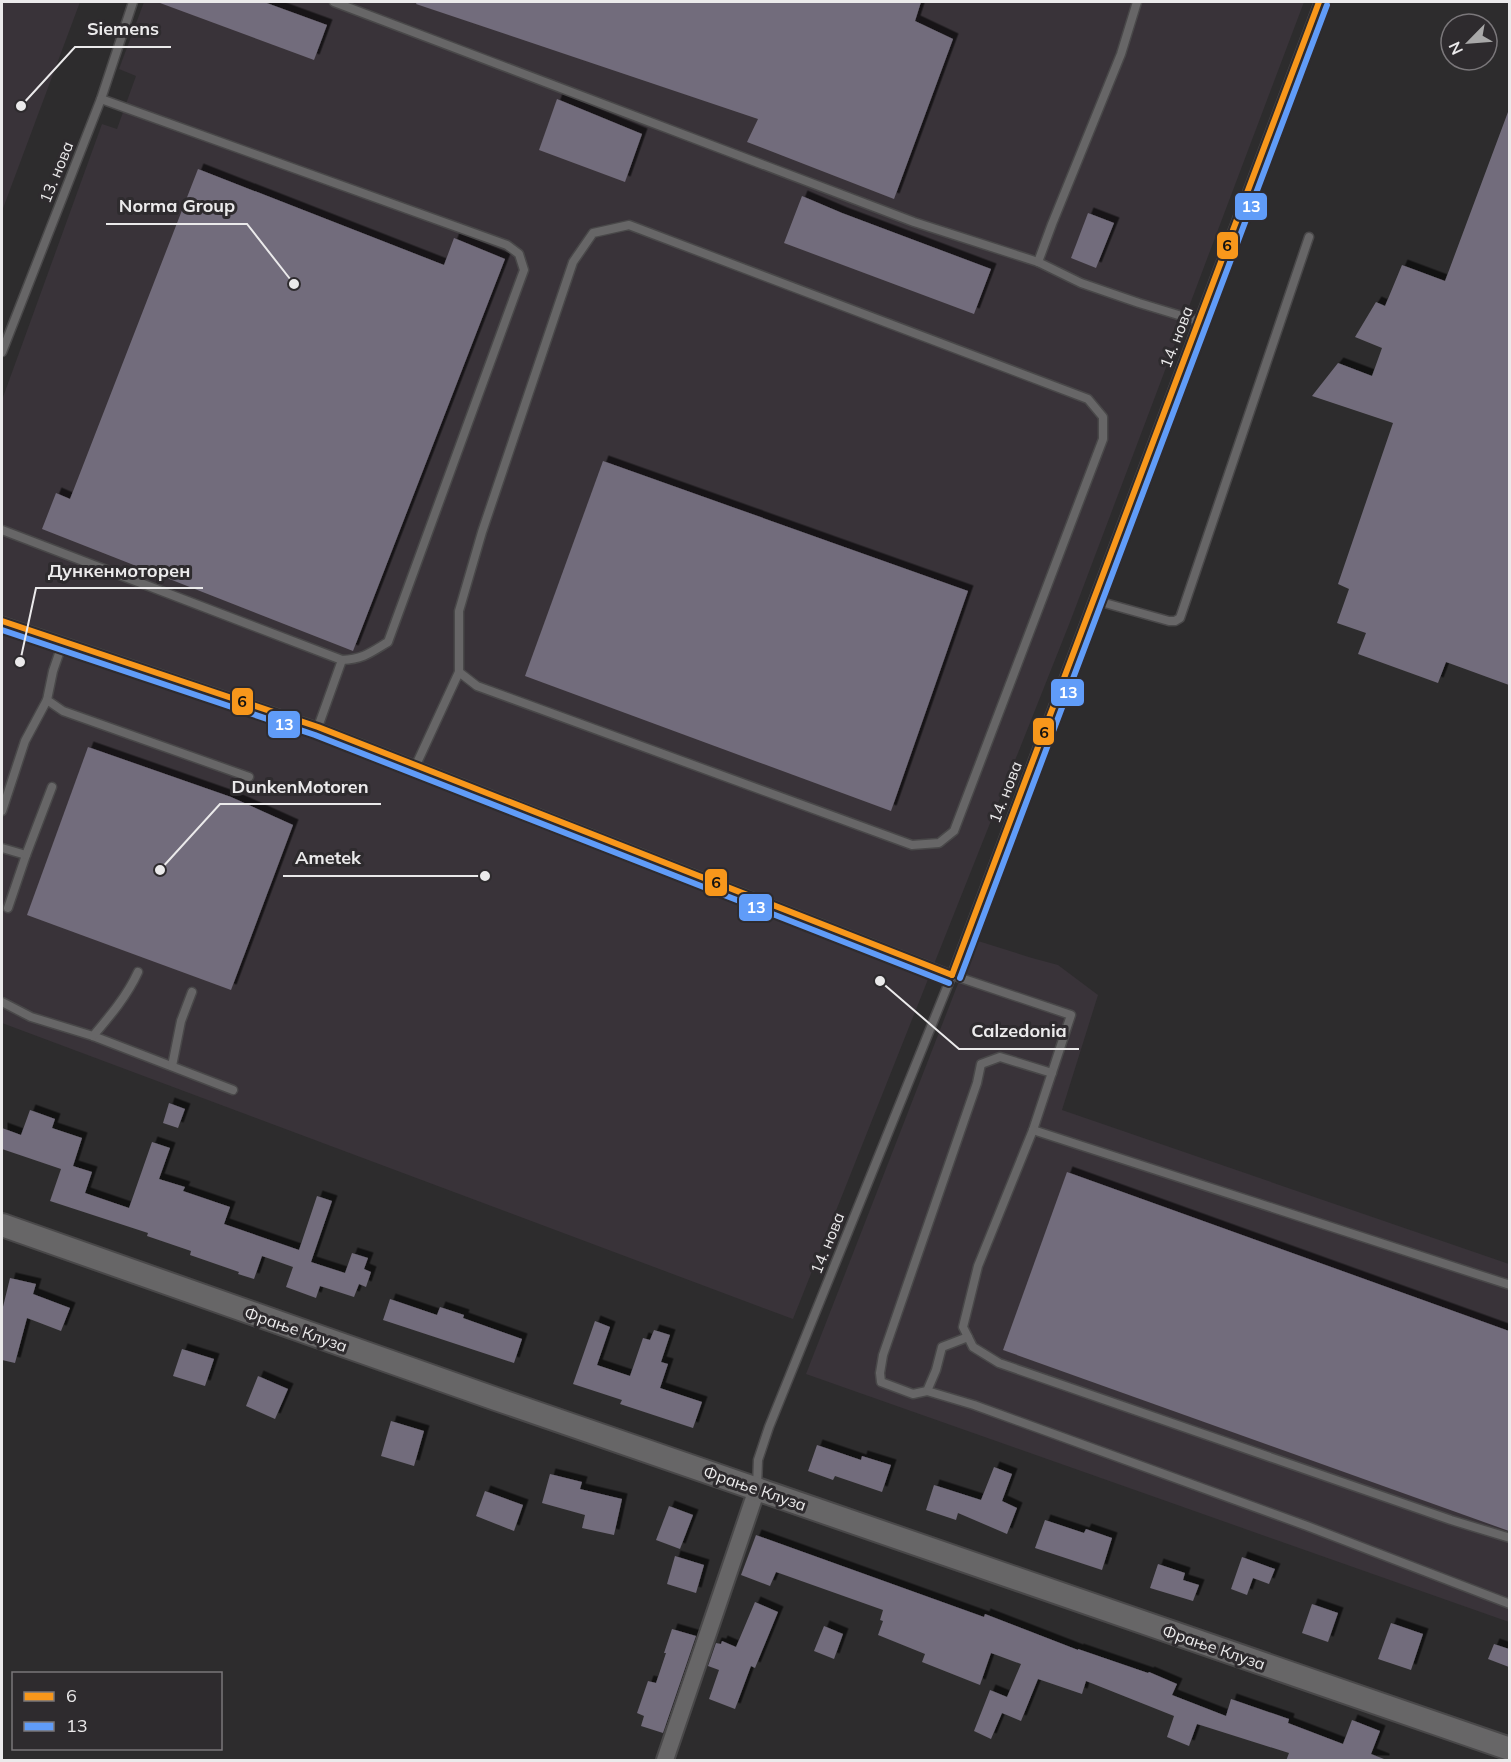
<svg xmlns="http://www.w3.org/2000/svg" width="1511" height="1762" viewBox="0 0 1511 1762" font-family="Mulish,sans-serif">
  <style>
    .built { fill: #393339 }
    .building { fill: #726c7b; filter: url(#shadow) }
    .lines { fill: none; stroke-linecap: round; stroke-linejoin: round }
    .lane-casing { stroke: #494849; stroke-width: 11 }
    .street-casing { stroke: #494849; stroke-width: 20 }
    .secondary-casing { stroke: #494849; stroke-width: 26 }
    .lane { stroke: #676667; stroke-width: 8 }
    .street { stroke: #676667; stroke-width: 16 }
    .secondary { stroke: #676667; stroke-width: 22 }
    .bus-1-casing { stroke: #2e2b2e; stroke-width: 10 }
    .bus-2-casing { stroke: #2e2b2e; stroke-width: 10 }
    .bus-1 { stroke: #f8971b; stroke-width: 6 }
    .bus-2 { stroke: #609cf8; stroke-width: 6 }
    .labels { text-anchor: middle; stroke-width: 6; stroke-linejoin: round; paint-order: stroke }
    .street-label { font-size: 16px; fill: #ebeaeb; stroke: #2e2b2e }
    .leader { fill: none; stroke: #ebeaeb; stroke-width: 2 }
    .callout-dot { fill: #ebeaeb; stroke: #2e2b2e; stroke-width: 2 }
    .callout-label { font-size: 18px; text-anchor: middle; font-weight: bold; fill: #ebeaeb; stroke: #2e2b2e; stroke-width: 6; stroke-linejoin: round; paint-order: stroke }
    .line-badge { stroke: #2e2b2e; stroke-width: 2 }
    .badge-label { font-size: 16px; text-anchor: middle; font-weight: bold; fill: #fff }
    .pale-badge-label { font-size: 16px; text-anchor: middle; font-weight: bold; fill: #111 }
  </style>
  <defs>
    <filter id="shadow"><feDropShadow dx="5.5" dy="-5.5" stdDeviation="0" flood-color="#0009"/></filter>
  </defs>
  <rect width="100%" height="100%" fill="#2d2c2d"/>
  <g class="built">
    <polygon points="2,2 80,2 2,211"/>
    <polygon points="144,2 1304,2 1070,622 793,1319 2,1023 2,400 102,124 117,129 136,76 119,69"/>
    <polygon points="975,940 1032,958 1058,965 1098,995 1062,1110 1509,1264 1509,1622 806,1374"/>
  </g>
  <g class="building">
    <polygon points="160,2 264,2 327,25 314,60 160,3"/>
    <polygon points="417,2 921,2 915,21 953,39 894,199 747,142 758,119 416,4"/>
    <polygon points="557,99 642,134 625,182 539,150"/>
    <polygon points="1508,112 1509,112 1509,685 1446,662 1438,683 1358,654 1366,633 1337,623 1349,589 1338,584 1393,423 1312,396 1338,363 1372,376 1382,348 1355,337 1376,302 1385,306 1402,265 1445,281"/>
    <polygon points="198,169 444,265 454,238 505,259 353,651 42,529 56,493 70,499"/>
    <polygon points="802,196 842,213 991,269 974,314 784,243"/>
    <polygon points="1088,213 1114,223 1096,268 1071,258"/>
    <polygon points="603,461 968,591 891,811 525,676"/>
    <polygon points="88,747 231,797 293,825 231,990 27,915"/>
    <polygon points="169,1103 185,1109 178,1128 163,1123"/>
    <polygon points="30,1110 55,1119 52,1128 82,1138 73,1166 92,1172 85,1193 129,1208 152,1142 170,1148 159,1179 185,1187 183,1191 230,1207 224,1224 299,1250 317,1196 332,1201 311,1262 345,1273 352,1253 368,1258 364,1269 371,1272 366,1287 359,1284 354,1297 320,1286 316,1298 286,1287 293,1267 262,1256 254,1279 238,1274 239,1272 190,1255 191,1251 147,1236 148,1233 50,1201 61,1169 2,1149 2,1128 21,1135"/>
    <polygon points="1067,1172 1509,1331 1509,1531 1003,1350"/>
    <polygon points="10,1278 36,1284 33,1294 70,1308 61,1331 27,1318 15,1363 2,1360 2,1311"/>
    <polygon points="390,1299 437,1315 440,1307 464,1315 463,1318 522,1339 514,1363 383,1320"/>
    <polygon points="595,1321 610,1327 597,1365 630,1376 643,1338 650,1340 654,1330 670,1335 661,1362 668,1364 660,1388 702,1402 693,1428 620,1404 622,1400 573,1384"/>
    <polygon points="182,1349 214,1359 205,1386 173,1376"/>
    <polygon points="258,1376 288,1389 275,1419 246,1406"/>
    <polygon points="391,1421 424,1431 414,1466 381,1456"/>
    <polygon points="817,1445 861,1460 862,1456 891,1465 882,1492 835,1476 833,1480 808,1471"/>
    <polygon points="994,1467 1012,1474 1002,1501 1017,1508 1007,1534 958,1513 956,1520 926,1510 934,1485 981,1500"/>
    <polygon points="550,1474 582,1482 580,1489 622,1499 614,1535 582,1528 585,1515 542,1503"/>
    <polygon points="485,1491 523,1505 514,1531 476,1516"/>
    <polygon points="669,1506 693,1515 680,1549 656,1540"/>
    <polygon points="1045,1520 1084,1533 1086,1529 1112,1538 1102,1570 1035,1548"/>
    <polygon points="756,1535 984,1617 985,1614 1078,1650 1078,1649 1148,1673 1149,1672 1177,1684 1172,1695 1226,1716 1231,1699 1289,1719 1288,1723 1343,1744 1352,1720 1380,1731 1371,1754 1384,1759 1384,1761 1286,1761 1289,1753 1197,1724 1189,1746 1167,1737 1174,1716 1086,1681 1082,1694 1038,1679 1021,1721 1002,1713 991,1739 974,1731 990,1690 1007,1697 1021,1664 991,1653 980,1685 922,1662 925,1654 878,1635 883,1621 880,1620 883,1610 776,1572 770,1586 741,1575"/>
    <polygon points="675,1556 704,1565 696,1593 667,1584"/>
    <polygon points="1242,1557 1275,1569 1269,1584 1253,1578 1247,1595 1231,1589"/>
    <polygon points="1158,1564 1185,1573 1183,1580 1199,1585 1193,1601 1150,1588"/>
    <polygon points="755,1602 778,1612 755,1668 751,1666 735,1709 709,1699 719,1670 708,1666 716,1643 721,1644 722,1641 736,1647"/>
    <polygon points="1312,1604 1338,1613 1328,1642 1302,1633"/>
    <polygon points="1391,1623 1423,1634 1411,1670 1378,1659"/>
    <polygon points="824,1626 843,1634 834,1659 814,1651"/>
    <polygon points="672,1629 696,1636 663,1733 641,1726 644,1716 637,1713 648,1681 656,1683 666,1653 664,1653"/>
    <polygon points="1494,1644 1509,1649 1509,1667 1488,1659"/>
  </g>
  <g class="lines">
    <g class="lane-casing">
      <g id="lane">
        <polyline points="334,2 914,222 1038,262 1081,283 1139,303 1198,321"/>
        <polyline points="1038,262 1052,224 1121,54 1137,2"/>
        <polyline points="2,352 101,99 133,2"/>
        <path d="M2,530L342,660C363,659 370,653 388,642L524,270L519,254L507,245L101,99"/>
        <polyline points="1094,600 1169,621 1175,621 1180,618 1309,237"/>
        <polyline points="2,621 318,727 952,975 1071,1015 1033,1130 1510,1285"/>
        <polyline points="63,642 53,671 47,700 63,711 249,777"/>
        <polyline points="318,727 342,660"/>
        <polyline points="416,765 459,672 459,611 482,532 573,262 593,233 629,225 1088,399 1103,417 1103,439 954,831 939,843 912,845 477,686 459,672"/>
        <polyline points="2,811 25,741 47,700"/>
        <polyline points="2,848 26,855 8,908"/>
        <polyline points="26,855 52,787"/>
        <polyline points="2,1002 31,1017 93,1036 233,1090"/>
        <path d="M93,1036C110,1016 127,996 138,972"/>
        <polyline points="172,1066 181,1021 192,992"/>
        <polyline points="1033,1130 978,1266 963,1327 973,1347 999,1363 1451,1520 1510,1538"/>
        <polyline points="968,1337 942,1347 936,1370 927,1391 913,1394 881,1382 880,1373 883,1355 977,1083 981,1064 1000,1057 1052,1073"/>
        <polyline points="927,1391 974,1405 1307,1526 1510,1604"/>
        <polyline points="757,1487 758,1460 769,1427 952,975 1319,2"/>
      </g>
    </g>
    <g class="street-casing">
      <polyline id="street" points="665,1760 757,1489"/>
    </g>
    <g class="secondary-casing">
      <polyline id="secondary" points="2,1225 496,1399 1510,1749"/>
    </g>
    <use href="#lane" class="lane"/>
    <use href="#street" class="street"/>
    <use href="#secondary" class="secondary"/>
    <g class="bus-1-casing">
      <g id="bus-1">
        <polyline points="2,621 318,727 952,975"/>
        <polyline points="952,975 1319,2"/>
      </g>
    </g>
    <g class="bus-2-casing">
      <g id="bus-2">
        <polyline points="2,630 315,735 949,983"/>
        <polyline points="960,978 1327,5"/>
      </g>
    </g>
    <use href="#bus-1" class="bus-1"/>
    <use href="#bus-2" class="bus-2"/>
  </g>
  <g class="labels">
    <g class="street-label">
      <text transform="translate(56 172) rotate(-68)" y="6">13. нова</text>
      <text transform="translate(1176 337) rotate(-69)" y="6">14. нова</text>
      <text transform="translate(1005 792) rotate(-69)" y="6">14. нова</text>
      <text transform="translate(827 1243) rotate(-68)" y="6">14. нова</text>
      <text transform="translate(296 1329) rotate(19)" y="6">Фрање Клуза</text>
      <text transform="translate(755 1488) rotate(19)" y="6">Фрање Клуза</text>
      <text transform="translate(1214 1647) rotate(19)" y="6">Фрање Клуза</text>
    </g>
  </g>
  <path class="leader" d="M21 106L75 47H171M294 284L247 224H106M20 662L36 588H203M160 870L220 804H381M485 876L373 876H283M880 981L959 1049H1079"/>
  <g class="callout-dot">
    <circle cx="21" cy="106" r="6"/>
    <circle cx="294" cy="284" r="6"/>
    <circle cx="20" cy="662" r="6"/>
    <circle cx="160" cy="870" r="6"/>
    <circle cx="485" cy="876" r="6"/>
    <circle cx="880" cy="981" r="6"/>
  </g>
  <g class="callout-label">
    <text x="123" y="35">Siemens</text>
    <text x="177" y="212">Norma Group</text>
    <text x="119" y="577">Дункенмоторен</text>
    <text x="300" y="793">DunkenMotoren</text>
    <text x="328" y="864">Ametek</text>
    <text x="1019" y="1037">Calzedonia</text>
  </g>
  <g class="line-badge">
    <rect x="1234" y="192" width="34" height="29" rx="6" fill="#609cf8"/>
    <rect x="1216" y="231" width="23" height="29" rx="6" fill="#f8971b"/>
    <rect x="1050" y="678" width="35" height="29" rx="6" fill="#609cf8"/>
    <rect x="231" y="687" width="23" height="29" rx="6" fill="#f8971b"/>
    <rect x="267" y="710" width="34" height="29" rx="6" fill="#609cf8"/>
    <rect x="1032" y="717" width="23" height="29" rx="6" fill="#f8971b"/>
    <rect x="704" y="868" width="24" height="29" rx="6" fill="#f8971b"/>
    <rect x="738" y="893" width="35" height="29" rx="6" fill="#609cf8"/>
  </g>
  <g class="badge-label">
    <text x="1251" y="212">13</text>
    <text x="1068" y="698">13</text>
    <text x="284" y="730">13</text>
    <text x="756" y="913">13</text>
  </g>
  <g class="pale-badge-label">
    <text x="1227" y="251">6</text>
    <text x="242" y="707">6</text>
    <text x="1044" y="738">6</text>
    <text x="716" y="888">6</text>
  </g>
  <rect width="1511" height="1762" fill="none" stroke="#ebeaeb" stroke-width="6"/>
  <rect x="12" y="1672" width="210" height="78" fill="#2e2b2e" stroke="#7a777a" stroke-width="1.5"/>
  <rect x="24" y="1692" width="30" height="9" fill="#f8971b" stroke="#7a777a" stroke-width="1.5"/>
  <text x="66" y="1702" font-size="18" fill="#ebeaeb">6</text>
  <rect x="24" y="1722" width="30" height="9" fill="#609cf8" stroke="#7a777a" stroke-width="1.5"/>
  <text x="66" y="1732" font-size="18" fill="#ebeaeb">13</text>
  <g transform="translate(1469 42) rotate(245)"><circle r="28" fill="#2e2b2e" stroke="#7a777a" stroke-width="1.5"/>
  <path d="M0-4.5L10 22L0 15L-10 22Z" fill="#a8a8a8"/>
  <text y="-9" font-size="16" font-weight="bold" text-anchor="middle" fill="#ebeaeb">N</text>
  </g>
</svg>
